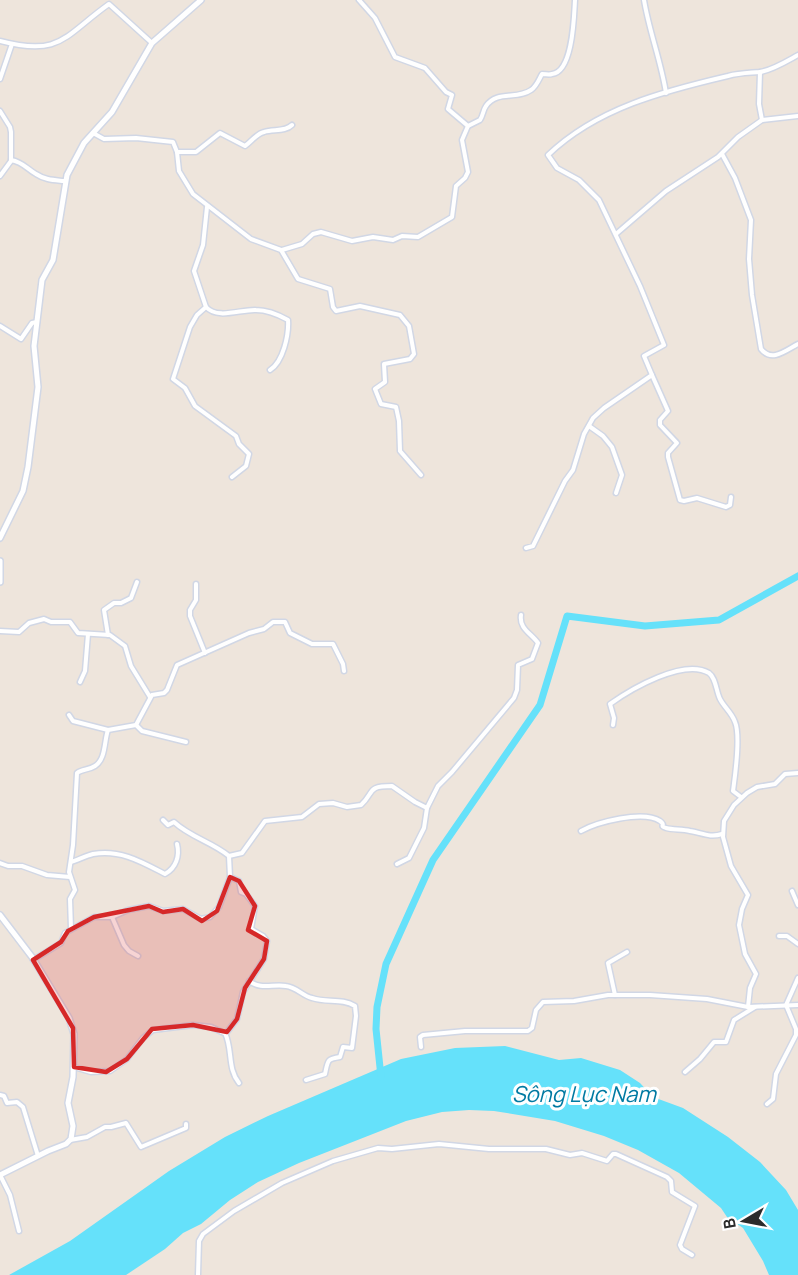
<svg xmlns="http://www.w3.org/2000/svg" width="798" height="1275" viewBox="0 0 798 1275" font-family="Manrope,sans-serif">
  <style>
    .water { fill: #65e1fa }
    .lines { fill: none; stroke-linecap: round; stroke-linejoin: round }
    .river { stroke: #65e1fa; stroke-width: 7 }
    .minor-casing { stroke: #d1d7e5; stroke-width: 7 }
    .tertiary-casing { stroke: #d1d7e5; stroke-width: 8 }
    .minor { stroke: #fff; stroke-width: 4 }
    .tertiary { stroke: #fff; stroke-width: 5 }
    .marked { fill: #d62828; fill-opacity: 0.2; stroke: #d62828; stroke-width: 4.5; stroke-linejoin: round }
    .labels { text-anchor: middle; stroke-width: 6; stroke-linejoin: round; paint-order: stroke }
    .water-label { font-size: 22px; font-style: italic; fill: #017aa2; stroke: #fff }
  </style>
  <rect width="100%" height="100%" fill="#eee5dc"/>
  <polygon class="water" points="505,1046 559,1060 581,1058 620,1070 640,1083 653,1097 683,1108 728,1137 760,1162 786,1190 798,1210 798,1275 769,1275 763,1261 743,1228 727,1217 721,1208 679,1173 638,1150 604,1136 555,1121 494,1111 469,1110 442,1112 406,1121 299,1163 258,1182 230,1200 201,1224 183,1233 165,1249 126,1275 9,1275 70,1241 169,1171 225,1137 268,1116 401,1059 455,1048"/>
  <g class="lines">
    <polyline class="river" points="381,1077 376,1029 377,1007 386,964 433,860 540,705 567,616 645,626 719,620 798,576"/>
    <g class="minor-casing">
      <g id="minor">
        <polyline points="359,0 375,18 395,57 425,68 446,92 452,95 448,109 468,126"/>
        <path d="M644,0C649,31 661,61 666,93"/>
        <path d="M0,41C61,57 64,36 109,4L152,43"/>
        <polyline points="760,72 759,104 762,120"/>
        <polyline points="0,79 12,44"/>
        <polyline points="0,111 10,127 11,132 11,161 0,176"/>
        <polyline points="93,133 104,139 136,138 173,142 177,152 179,171 193,194 251,239 281,250 298,279 330,289 333,307 336,311 360,306 400,315 409,326 414,354 410,359 384,364 385,382 375,389 381,404 396,407 399,421 400,451 421,475"/>
        <path d="M177,152H196L220,133L245,146C252,141 256,134 264,132C274,129 285,132 292,125"/>
        <path d="M722,154L735,178L751,220L749,259L752,295L761,349C772,363 786,350 798,344"/>
        <path d="M11,160C23,162 27,169 36,174C45,180 54,180 64,181"/>
        <polyline points="207,207 203,245 194,271 206,307 197,315 190,327 173,379 185,388 195,406 236,436 239,444 249,454 246,466 232,477"/>
        <polyline points="616,234 666,191 718,157 738,137 762,120 798,116"/>
        <path d="M282,250L302,244L313,234L321,232L352,241L373,237L393,240L402,236L418,237L452,217L456,186L465,178L468,172L462,140L468,126L480,120C483,116 483,110 486,106C497,90 517,100 531,90C537,86 539,79 542,74C546,74 549,75 552,74C573,72 574,16 575,0"/>
        <path d="M206,307C218,320 241,309 256,310C267,310 279,315 288,320C289,335 283,362 270,370"/>
        <polyline points="0,326 21,339 32,323 37,322"/>
        <polyline points="652,375 668,411 660,420 660,425 677,443 668,453 668,457 680,500 684,501 697,498 726,507 730,505 731,497"/>
        <polyline points="589,426 603,436 612,447 622,475 616,493"/>
        <path d="M526,548L533,546L565,481L573,470L584,434L593,418L604,408L652,375L644,356L664,345L640,286L599,200L579,180L557,168L548,155C597,108 664,91 728,76C739,73 749,73 760,72C773,70 787,61 798,55"/>
        <polyline points="196,584 196,600 190,610 190,616 205,653"/>
        <polyline points="0,631 19,632 29,623 44,619 51,622 70,622 78,633 110,635 125,646 131,666 150,697"/>
        <polyline points="108,635 104,610 114,603 121,603 131,598 137,582"/>
        <polyline points="80,682 85,671 88,634"/>
        <polyline points="69,715 73,721 108,730"/>
        <polyline points="136,725 142,731 186,742"/>
        <path d="M613,725L614,718L610,704C631,689 684,658 709,673C716,678 716,691 720,699C724,707 732,713 735,722C741,736 735,776 733,791L741,797"/>
        <path d="M581,831C597,822 643,810 660,821C667,826 658,825 666,828C673,830 682,829 690,831C702,833 710,838 722,834"/>
        <path d="M229,856L242,853L265,821L302,817L319,804L333,803L347,807L361,805C375,792 366,786 392,786L415,802L427,808L438,786L452,772L514,698L517,690L518,665L532,659L538,643C531,633 519,629 521,615"/>
        <path d="M71,862C78,860 85,856 93,854C120,849 142,862 165,874C176,868 180,856 177,844"/>
        <polyline points="0,863 8,866 22,866 47,875 70,877"/>
        <polyline points="397,864 409,858 424,828 427,808"/>
        <polyline points="792,891 798,905"/>
        <polyline points="112,917 124,945 129,951 138,956"/>
        <path d="M71,929L70,899L75,890L69,872L73,845L77,773C82,769 89,770 95,766C106,759 104,741 108,730L136,725L152,695L164,693L167,690L177,665L249,633L264,629L273,622H285L290,633L312,644H333L343,664L344,671"/>
        <polyline points="779,936 787,936 798,944"/>
        <path d="M33,960L61,943L65,933L94,917H112L128,910L149,906L163,911L183,909L201,919L210,917L219,907L230,877L229,856C212,842 190,837 174,822L168,825L163,820"/>
        <path d="M249,981C261,990 272,984 286,986C296,987 303,996 312,998C327,1003 342,998 355,1006L356,1016L352,1048L343,1047L340,1057C327,1059 328,1060 325,1074L306,1080"/>
        <polyline points="615,995 608,963 627,952"/>
        <polyline points="748,1007 750,988 756,974 745,954 739,925 742,909 748,895 731,866 723,837 724,821 734,805 747,793 757,787 775,784 785,774 798,773"/>
        <path d="M225,1033C233,1050 227,1068 239,1083"/>
        <polyline points="421,1047 420,1037 423,1035 465,1031 528,1031 532,1028 536,1010 543,1002 574,1001 608,995 650,995 707,999 748,1007 798,1005"/>
        <polyline points="74,1067 91,1072 110,1071 127,1059 143,1038 153,1030 193,1025 211,1027 224,1033 227,1032 237,1019 243,992 264,959 267,941 263,936 251,929 255,906 246,894 241,892 239,881 230,877"/>
        <polyline points="685,1072 700,1059 714,1042 726,1042 734,1020 755,1007"/>
        <polyline points="0,1095 4,1096 7,1103 17,1102 23,1107 38,1156"/>
        <polyline points="767,1104 773,1099 776,1074 796,1035 796,1029 786,1005 798,978"/>
        <polyline points="70,1140 87,1137 105,1127 111,1127 126,1123 141,1147 186,1128 186,1124"/>
        <polyline points="0,1175 10,1195 19,1231"/>
        <polyline points="198,1275 199,1241 203,1234 234,1211 282,1183 333,1161 378,1148 392,1149 439,1144 489,1149 546,1149 570,1155 582,1153 607,1161 613,1154 616,1154 667,1177 671,1181 672,1192 695,1206 680,1245 682,1249 692,1255"/>
      </g>
    </g>
    <g class="tertiary-casing">
      <g id="tertiary">
        <polyline points="0,538 23,491 28,467 38,387 34,346 42,280 53,260 67,175 84,143 112,112 152,43 201,0"/>
        <polyline points="0,561 0,582"/>
        <polyline points="0,915 32,957 69,1018 74,1034 73,1077 68,1103 73,1126 71,1139 66,1144 48,1151 0,1175"/>
      </g>
    </g>
    <use href="#minor" class="minor"/>
    <use href="#tertiary" class="tertiary"/>
  </g>
  <path class="marked" d="M230,877L239,881L255,906L248,930L267,941L264,959L245,988L237,1019L227,1032L193,1025L152,1029L127,1059L106,1072L74,1067L73,1028L33,960L61,942L68,931L94,917L149,906L163,912L183,909L202,921L217,911Z"/>
  <g class="labels">
    <g class="water-label">
      <text x="584" y="1102">Sông Lục Nam</text>
    </g>
  </g>
  <g transform="translate(744 1221) rotate(260)" stroke="#ffffff" stroke-width="4.5" paint-order="stroke">
  <path d="M0-4.5L10 22L0 15L-10 22Z" fill="#2b2b2b"/>
  <text y="-9" font-size="16" font-weight="bold" text-anchor="middle" fill="#2b2b2b">B</text>
  </g>
</svg>
